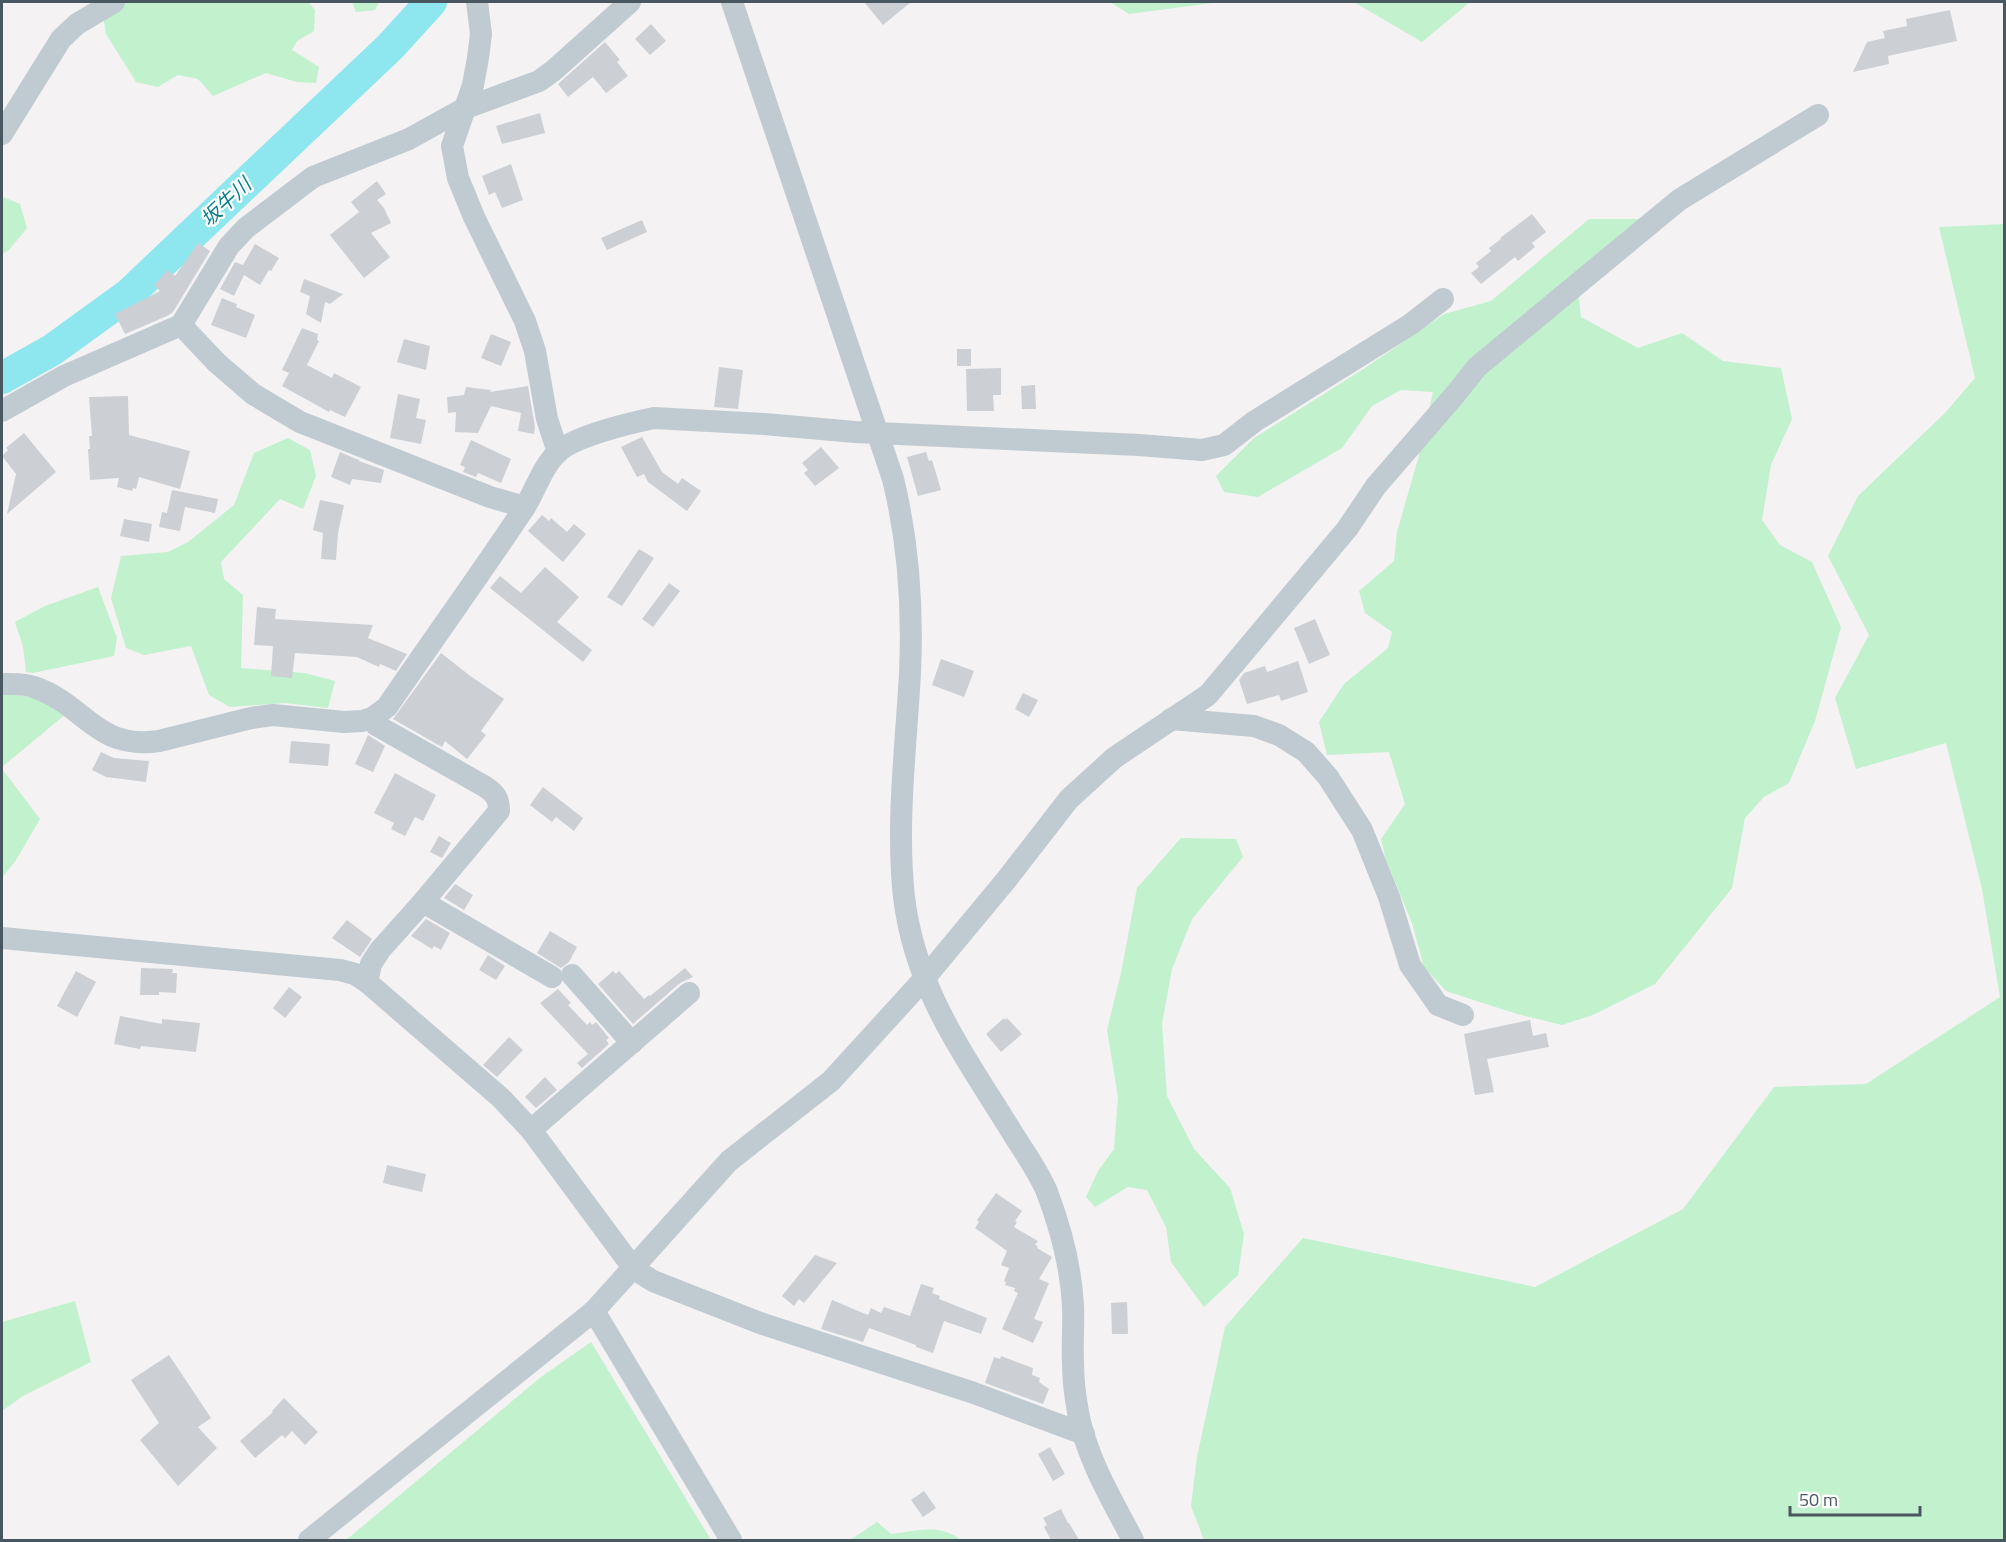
<svg xmlns="http://www.w3.org/2000/svg" width="2006" height="1542" viewBox="0 0 2006 1542" font-family="'Titillium Web','Noto Sans JP',sans-serif">
  <style>
    .green { fill: #c2f1ce }
    .lines { fill: none; stroke-linecap: round; stroke-linejoin: round }
    .river { stroke: #8ee6ee; stroke-width: 32 }
    .building { fill: #ccd0d4 }
    .minor { stroke: #c0cbd1; stroke-width: 22 }
    .labels { text-anchor: middle; stroke-width: 4.5; stroke-linejoin: round; paint-order: stroke }
    .water-label { font-size: 20px; font-style: italic; fill: #0c7e8a; stroke: #fff }
  </style>
  <rect width="100%" height="100%" fill="#f4f2f3"/>
  <g class="green">
    <polygon points="128,2 308,2 315,10 314,31 297,41 292,50 319,67 316,83 297,82 266,73 213,96 198,79 178,75 158,87 136,82 106,34 103,15"/>
    <polygon points="352,2 379,2 375,10 356,12"/>
    <polygon points="1110,2 1220,2 1129,14"/>
    <polygon points="1354,2 1470,2 1422,42"/>
    <polygon points="3,197 20,204 27,228 9,250 2,254 2,198"/>
    <polygon points="1589,219 1640,219 1576,274 1581,317 1638,348 1682,333 1723,361 1781,368 1792,419 1771,465 1762,520 1780,545 1812,562 1841,627 1815,721 1789,783 1764,797 1745,818 1732,888 1655,984 1593,1015 1562,1025 1517,1014 1446,991 1424,967 1412,923 1386,860 1381,839 1405,804 1389,752 1327,755 1319,722 1344,684 1388,648 1392,632 1365,613 1359,591 1394,561 1397,532 1418,459 1433,392 1401,390 1372,406 1342,448 1258,497 1224,492 1216,476 1254,438 1365,368 1444,314 1491,301"/>
    <polygon points="2004,224 2004,1540 1204,1540 1191,1506 1197,1457 1225,1327 1303,1238 1535,1287 1683,1209 1774,1087 1866,1084 2000,997 1982,889 1946,743 1856,769 1835,698 1869,635 1828,556 1858,496 1945,413 1975,378 1939,227"/>
    <polygon points="288,438 310,450 316,476 303,509 280,499 221,562 224,579 243,595 241,668 305,673 335,681 328,708 285,703 230,707 209,695 191,646 144,655 126,648 111,598 121,556 168,552 188,542 234,505 254,453"/>
    <polygon points="98,587 117,638 114,656 33,673 26,672 23,646 15,622 45,606"/>
    <path d="M2,695C33,694 40,699 66,714L2,767Z"/>
    <polygon points="2,769 40,819 16,860 2,878"/>
    <polygon points="1181,838 1236,839 1243,857 1192,919 1172,969 1162,1024 1167,1096 1194,1149 1230,1188 1244,1234 1238,1275 1204,1307 1171,1262 1166,1227 1147,1190 1128,1187 1095,1207 1086,1197 1098,1171 1114,1149 1118,1097 1107,1030 1121,973 1137,888"/>
    <polygon points="75,1301 91,1362 23,1396 2,1411 2,1322"/>
    <polygon points="591,1342 711,1540 346,1540 541,1377"/>
    <path d="M877,1522L891,1534C916,1531 940,1523 961,1540H850Z"/>
  </g>
  <g class="lines">
    <polyline class="river" points="2,378 52,350 128,295 390,47 431,2"/>
  </g>
  <g class="building">
    <polygon points="864,2 911,2 883,25"/>
    <polygon points="1950,10 1957,41 1888,56 1889,64 1853,72 1867,42 1885,38 1883,31 1907,26 1906,19"/>
    <polygon points="651,24 666,41 650,55 635,39"/>
    <polygon points="605,42 620,60 617,62 628,76 606,93 593,77 568,97 558,84"/>
    <polygon points="540,113 545,133 502,144 496,126"/>
    <polygon points="511,164 523,200 502,208 495,192 489,195 482,176"/>
    <polygon points="377,181 386,194 377,200 384,208 391,223 371,233 390,257 364,278 330,235 359,212 351,202"/>
    <polygon points="1532,214 1546,232 1532,243 1535,247 1518,261 1515,257 1481,284 1471,273 1479,267 1476,263 1491,251 1489,248 1501,239 1500,238"/>
    <polygon points="642,220 647,232 607,250 601,238"/>
    <polygon points="198,243 210,251 173,312 167,316 125,334 115,314 160,291 154,285 168,270 175,276"/>
    <polygon points="255,244 279,258 271,271 269,270 260,285 244,275 234,296 220,289 235,262 243,265"/>
    <polygon points="304,279 343,294 330,304 325,302 321,323 306,314 310,296 300,292"/>
    <polygon points="222,298 237,304 236,307 255,315 246,338 211,325"/>
    <polygon points="302,328 318,334 317,340 319,341 307,365 332,378 334,373 361,387 345,417 330,410 329,412 282,386 289,373 282,370"/>
    <polygon points="491,334 511,342 501,366 481,358"/>
    <polygon points="404,339 430,346 426,370 397,362"/>
    <rect x="957" y="349" width="14" height="17"/>
    <polygon points="719,367 743,370 738,409 714,407"/>
    <polygon points="1001,368 1001,395 993,395 994,411 967,411 966,369"/>
    <polygon points="1035,385 1036,409 1022,409 1021,386"/>
    <polygon points="528,386 535,427 534,434 518,431 521,413 491,406 478,433 455,432 456,412 448,413 447,397 464,395 466,387 491,390 490,392"/>
    <polygon points="398,394 420,399 416,418 426,420 421,444 390,438"/>
    <polygon points="128,396 129,435 190,451 180,489 139,477 136,489 133,488 132,491 117,487 119,478 90,480 88,449 90,449 89,436 92,436 89,397"/>
    <polygon points="24,433 56,472 7,514 16,474 2,456 8,450 6,448"/>
    <polygon points="642,437 662,472 678,484 682,478 701,491 687,511 648,482 644,474 637,477 621,447"/>
    <polygon points="471,440 511,459 501,483 478,473 476,477 463,472 465,467 460,465"/>
    <polygon points="821,447 839,468 815,486 804,473 808,470 802,463"/>
    <polygon points="340,452 359,460 359,461 384,470 381,483 352,479 350,485 331,477"/>
    <polygon points="926,452 929,461 932,460 941,490 918,496 907,457"/>
    <polygon points="172,490 218,499 215,513 185,507 180,531 159,527 162,512 167,513"/>
    <polygon points="320,500 344,505 338,533 336,560 321,559 323,533 313,530"/>
    <polygon points="542,515 549,521 551,518 567,532 574,524 586,534 563,562 528,531"/>
    <polygon points="124,519 152,524 149,542 120,536"/>
    <polygon points="639,549 654,558 622,606 607,597"/>
    <polygon points="545,567 579,597 557,622 592,650 583,662 490,588 500,576 521,593"/>
    <polygon points="669,583 680,591 653,627 642,619"/>
    <polygon points="257,607 276,609 275,619 373,625 368,638 407,654 396,671 380,664 379,667 357,657 295,653 292,678 271,676 273,646 254,645"/>
    <polygon points="1315,619 1330,655 1309,664 1294,628"/>
    <polygon points="441,653 469,675 504,699 481,731 486,735 467,759 445,741 442,747 393,719"/>
    <polygon points="941,659 974,671 964,697 932,685"/>
    <polygon points="1298,661 1308,692 1281,701 1279,695 1247,704 1239,680 1244,673 1265,666 1267,672"/>
    <polygon points="1023,693 1038,700 1029,717 1015,709"/>
    <polygon points="368,735 385,746 373,772 355,764"/>
    <polygon points="291,741 330,744 328,766 289,763"/>
    <polygon points="101,752 114,758 149,761 146,782 106,777 92,770"/>
    <polygon points="395,773 436,795 423,821 415,817 405,836 391,829 394,823 374,813"/>
    <polygon points="543,787 583,818 574,831 556,817 552,822 530,805"/>
    <polygon points="439,836 451,843 442,858 430,852"/>
    <polygon points="455,884 473,895 464,910 444,898"/>
    <polygon points="426,919 450,933 441,950 434,946 432,949 411,936"/>
    <polygon points="347,920 372,939 360,957 332,938"/>
    <polygon points="550,931 577,947 569,962 561,968 537,953"/>
    <polygon points="488,955 505,966 496,980 479,970"/>
    <polygon points="141,968 173,969 172,973 177,973 176,993 159,992 159,995 140,995"/>
    <polygon points="685,968 693,977 680,983 633,1024 598,984 613,971 616,974 619,971 644,999 649,995 650,996"/>
    <polygon points="76,971 96,982 77,1017 57,1006"/>
    <polygon points="289,987 302,997 285,1018 273,1008"/>
    <polygon points="558,989 571,1003 568,1005 587,1025 590,1022 592,1025 596,1022 609,1038 606,1040 609,1044 582,1068 577,1063 588,1054 540,1003"/>
    <polygon points="120,1016 162,1024 162,1019 200,1023 196,1052 141,1046 140,1049 114,1044"/>
    <polygon points="1004,1018 1005,1020 1007,1018 1022,1034 1001,1052 986,1034"/>
    <polygon points="1530,1020 1533,1036 1546,1033 1549,1047 1487,1059 1494,1092 1475,1095 1464,1034"/>
    <polygon points="509,1037 523,1050 497,1077 483,1065"/>
    <polygon points="545,1077 557,1090 536,1108 525,1097"/>
    <polygon points="387,1165 426,1174 422,1192 383,1183"/>
    <polygon points="996,1193 1022,1211 1015,1221 1017,1222 1014,1227 1038,1241 1035,1245 1038,1246 1037,1248 1052,1257 1039,1279 1049,1283 1034,1319 1043,1322 1033,1343 1002,1329 1018,1293 1014,1291 1015,1288 1005,1285 1006,1282 1004,1281 1009,1268 1001,1265 1007,1251 975,1228 979,1222 977,1220"/>
    <polygon points="815,1255 837,1263 804,1303 799,1299 794,1306 782,1296"/>
    <polygon points="921,1284 934,1288 932,1293 940,1296 939,1299 987,1318 981,1334 944,1321 933,1353 916,1347 916,1345 869,1328 863,1342 821,1329 832,1300 868,1315 871,1308 881,1313 884,1307 910,1316"/>
    <polygon points="1127,1302 1128,1334 1112,1334 1111,1303"/>
    <polygon points="169,1355 211,1418 198,1427 217,1448 178,1486 140,1440 159,1423 131,1380"/>
    <polygon points="1001,1356 1033,1368 1032,1375 1040,1378 1039,1382 1049,1389 1043,1404 985,1383 994,1357 1000,1359"/>
    <polygon points="284,1398 318,1432 305,1445 292,1431 285,1438 282,1435 255,1458 240,1441 273,1412 272,1411"/>
    <polygon points="1050,1447 1065,1474 1053,1481 1038,1454"/>
    <polygon points="924,1491 936,1508 923,1517 911,1500"/>
    <polygon points="1061,1509 1068,1523 1069,1523 1079,1540 1051,1540 1044,1527 1047,1525 1043,1518"/>
  </g>
  <g class="lines">
    <g class="minor">
      <polyline points="477,2 481,34 478,58 473,85 452,146 458,178 474,217 525,321 535,351 547,419 558,452"/>
      <path d="M732,2L893,479C909,544 913,606 910,673C906,747 896,823 904,897C915,989 963,1053 1010,1129C1022,1149 1038,1170 1047,1192C1061,1229 1071,1266 1073,1306C1074,1325 1072,1343 1073,1362C1073,1378 1075,1396 1078,1412C1086,1457 1112,1500 1133,1540"/>
      <polyline points="2,134 61,39 77,24 114,2"/>
      <polyline points="181,325 217,363 253,394 300,422 490,497 525,507"/>
      <polyline points="2,411 64,376 181,325 229,246 246,228 313,177 409,139 463,109 539,81 553,71 630,2"/>
      <path d="M2,684C12,684 24,683 34,687C86,705 95,750 159,741L251,718L273,715L344,722L362,721L372,718L387,707C432,641 479,576 523,510C535,492 542,466 559,451C576,436 630,423 654,418L764,424L855,432L1139,445L1202,450L1224,445L1255,421L1411,324L1443,299"/>
      <polyline points="1171,719 1254,726 1279,735 1306,752 1328,777 1362,830 1389,897 1410,965 1438,1005 1463,1015"/>
      <polyline points="423,902 552,977"/>
      <polyline points="2,938 340,970 355,974 367,982 501,1098 531,1130 634,1269 653,1281 760,1323 974,1393 1084,1434"/>
      <polyline points="572,975 632,1043"/>
      <path d="M367,982L371,964L380,950L423,902L499,811C499,798 495,793 484,786L376,725L372,718"/>
      <polyline points="531,1130 689,993"/>
      <polyline points="594,1311 731,1540"/>
      <polyline points="309,1540 594,1311 729,1161 831,1081 924,979 1007,879 1069,799 1114,758 1208,695 1347,529 1376,486 1454,396 1477,367 1679,200 1818,115"/>
    </g>
  </g>
  <g class="labels">
    <g class="water-label">
      <text transform="translate(226 202) rotate(-43)" y="7">坂牛川</text>
    </g>
  </g>
  <rect width="2006" height="1542" fill="none" stroke="#495860" stroke-width="6"/>
  <path d="M1790 1506v9h130v-9" fill="none" stroke="#495860" stroke-width="3"/>
  <text x="1799" y="1506" font-size="18" fill="#495860" stroke="#ffffff" stroke-width="4.5" paint-order="stroke">50 m</text>
</svg>
